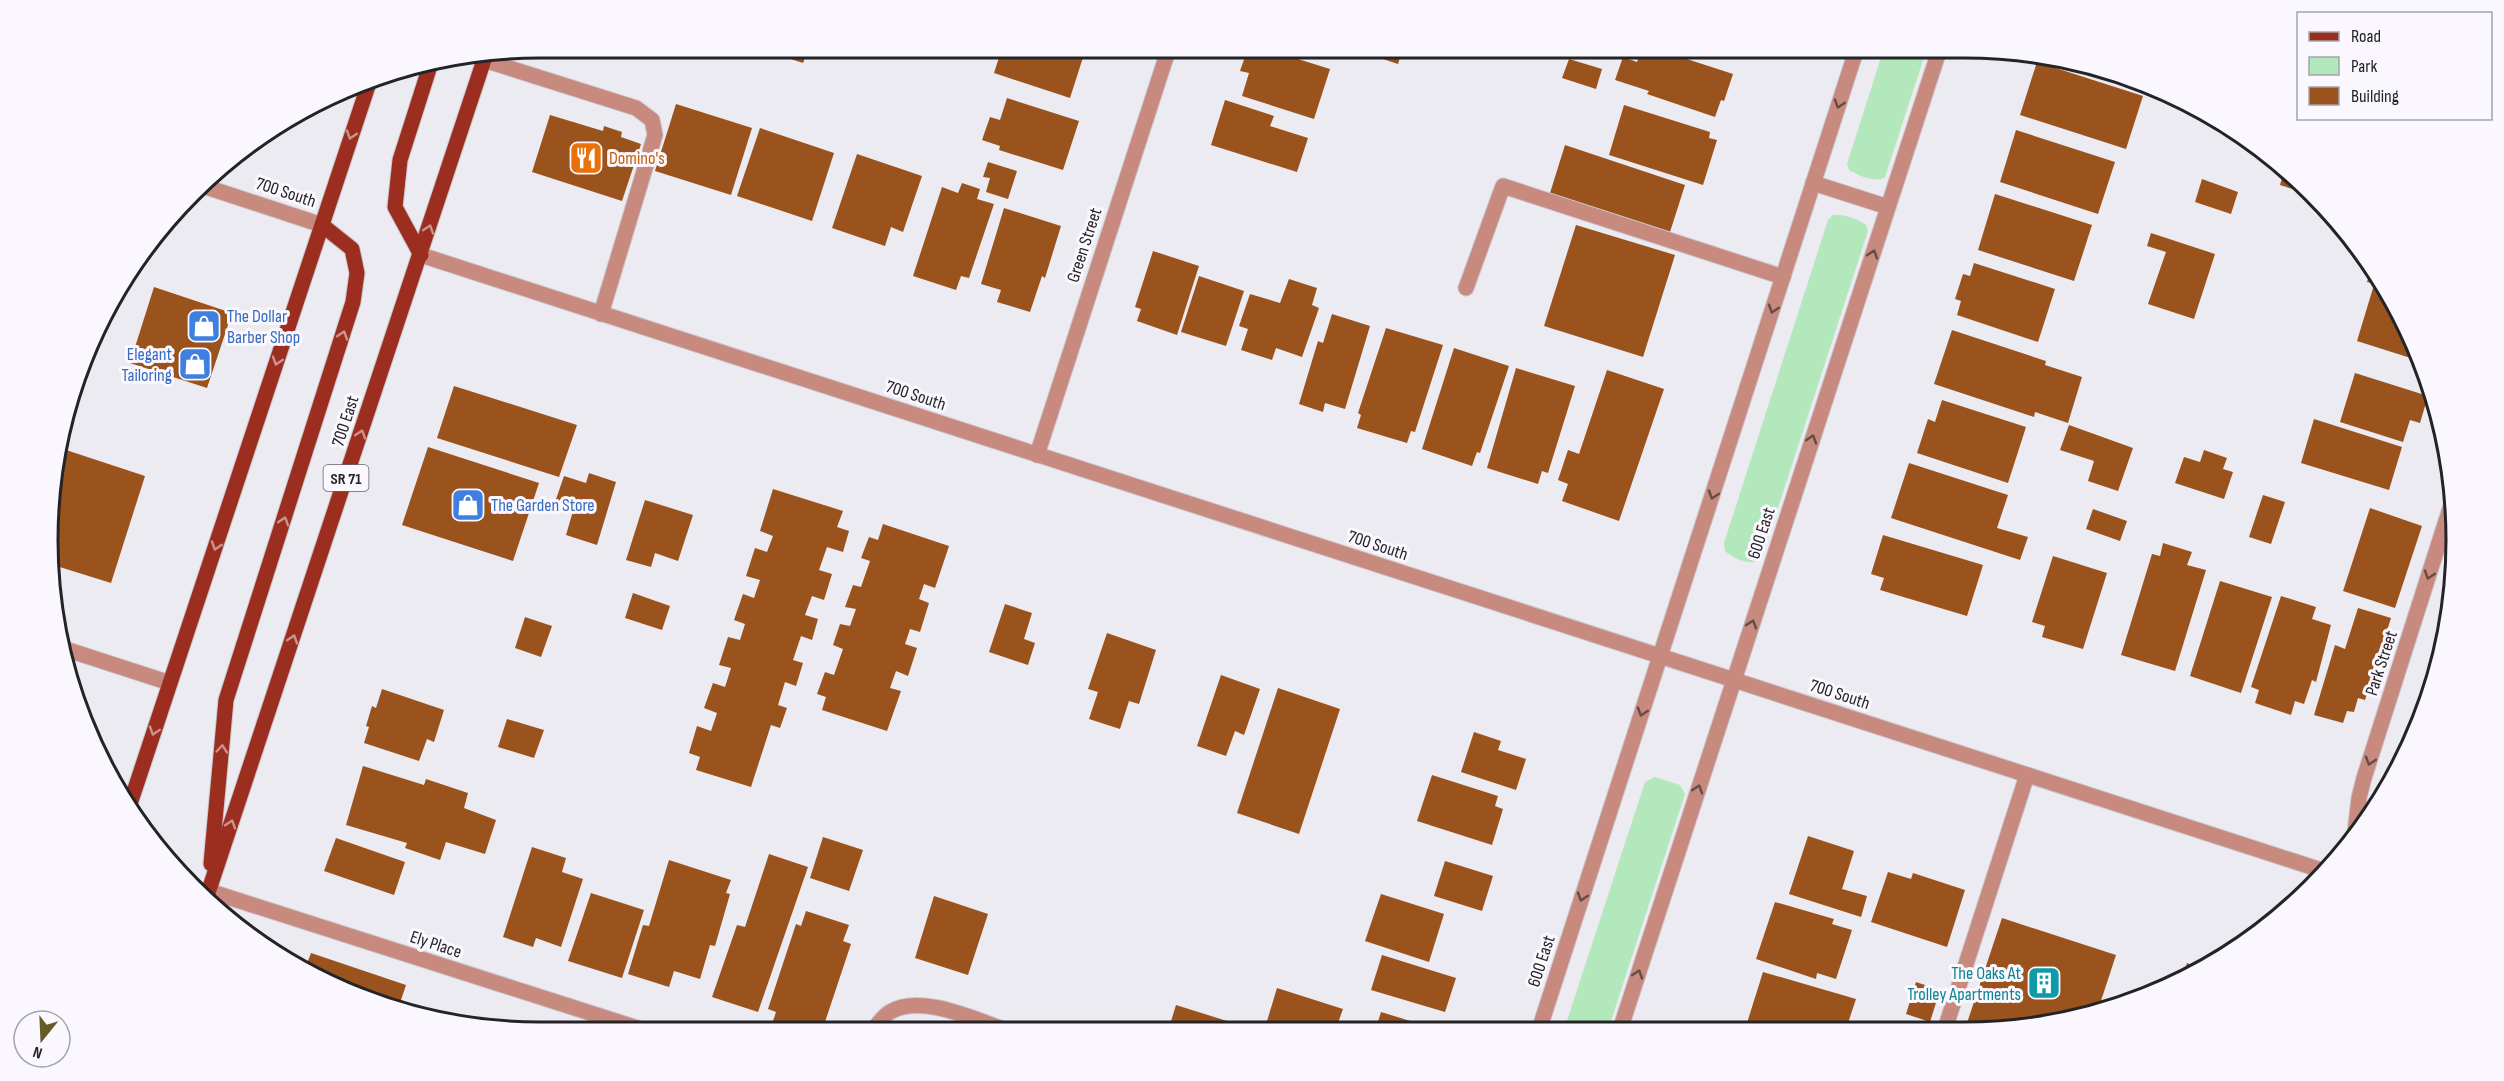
<svg xmlns="http://www.w3.org/2000/svg" width="2504" height="1081" viewBox="0 0 2504 1081" font-family="'Sofia Sans Condensed',sans-serif">
  <style>
    .green { fill: #b2e8bb }
    .building { fill: #9a531d }
    .lines { fill: none; stroke-linecap: round; stroke-linejoin: round }
    .minor-casing { stroke: #c9c7cd; stroke-width: 17 }
    .major-casing { stroke: #c9c7cd; stroke-width: 17 }
    .minor { stroke: #c88a7e; stroke-width: 15 }
    .major { stroke: #9c2e1f; stroke-width: 15 }
    .oneway { stroke: #664c49 }
    .oneway2 { stroke: #cb938e }
    .labels { text-anchor: middle; stroke-width: 6; stroke-linejoin: round; paint-order: stroke }
    .shield { fill: #faf8fe; stroke: #646367; stroke-width: 1.5 }
    .shield-label { font-size: 16px; font-weight: bold; fill: #242326 }
    .food-label { font-size: 18px; fill: #c56008; stroke: #faf8fe; text-anchor: start }
    .street-label { font-size: 18px; fill: #242326; stroke: #faf8fe }
    .shop-label { font-size: 18px; fill: #366cbe; stroke: #faf8fe; text-anchor: start }
    .culture-label { font-size: 18px; fill: #0d838f; stroke: #faf8fe; text-anchor: end }
    .rim { fill: none; stroke: #242326; stroke-width: 3 }
  </style>
  <rect width="100%" height="100%" fill="#edebf2"/>
  <g class="green">
    <path d="M1884,48H1927L1885,177C1876,184 1858,175 1849,170L1847,164Z"/>
    <path d="M1833,215C1844,214 1858,219 1866,225L1868,231L1761,560C1750,566 1734,559 1725,551L1724,543L1828,220Z"/>
    <polygon points="1655,777 1680,785 1685,794 1608,1030 1564,1030 1645,782"/>
  </g>
  <g class="building">
    <polygon points="764,48 809,48 803,63 763,50"/>
    <polygon points="1002,48 1086,48 1070,98 994,73"/>
    <polygon points="1248,48 1263,48 1330,69 1314,119 1242,96 1249,73 1240,71"/>
    <polygon points="1350,48 1403,48 1398,64"/>
    <polygon points="1642,48 1653,48 1733,74 1724,101 1721,100 1715,117 1647,94 1649,91 1615,80 1623,57 1637,62"/>
    <polygon points="1706,48 1741,48 1739,53 1734,51 1732,57"/>
    <polygon points="1569,59 1602,69 1596,89 1562,78"/>
    <polygon points="2037,62 2143,96 2126,149 2020,115"/>
    <polygon points="1007,98 1079,121 1063,170 999,150 1000,146 982,140 990,117 1000,120"/>
    <polygon points="1225,100 1274,116 1270,126 1308,138 1297,172 1211,145"/>
    <polygon points="676,104 752,128 731,195 655,171"/>
    <polygon points="1624,105 1710,132 1709,138 1717,140 1703,185 1609,155"/>
    <polygon points="550,115 603,131 604,126 622,132 621,137 641,144 622,201 532,172"/>
    <polygon points="760,128 834,153 812,221 737,196"/>
    <polygon points="2016,130 2115,162 2098,214 2000,182"/>
    <polygon points="1565,145 1685,185 1670,232 1550,193"/>
    <polygon points="857,154 922,176 903,232 891,227 885,246 832,228"/>
    <polygon points="988,162 1017,171 1008,199 986,192 990,178 983,177"/>
    <polygon points="2285,168 2288,170 2312,195 2280,185"/>
    <polygon points="2202,179 2238,192 2231,214 2195,202"/>
    <polygon points="962,183 980,189 977,199 994,204 969,278 961,276 956,290 913,276 942,187 958,193"/>
    <polygon points="1995,194 2092,225 2074,281 1978,250"/>
    <polygon points="1004,208 1061,226 1045,278 1042,276 1030,312 997,302 1001,290 981,284"/>
    <polygon points="1576,225 1675,255 1643,357 1544,326"/>
    <polygon points="2151,233 2215,254 2194,319 2148,304 2166,252 2147,246"/>
    <polygon points="1153,251 1199,266 1177,335 1137,321 1141,309 1135,307"/>
    <polygon points="1974,263 2055,289 2038,342 1957,315 1961,301 1955,299 1963,274 1970,276"/>
    <polygon points="2371,268 2383,286 2367,282"/>
    <polygon points="1199,276 1244,291 1226,346 1181,332"/>
    <polygon points="1289,279 1317,288 1312,305 1319,308 1302,357 1276,348 1272,360 1241,350 1248,329 1239,326 1250,294 1280,303"/>
    <polygon points="154,287 232,313 207,388 130,363"/>
    <polygon points="2373,288 2386,292 2405,323 2420,361 2357,341"/>
    <polygon points="1332,314 1370,326 1345,409 1325,403 1323,412 1299,404 1318,341 1323,343"/>
    <polygon points="1386,328 1443,345 1415,432 1411,431 1407,443 1357,428 1361,415 1358,413"/>
    <polygon points="1952,330 2046,361 2045,365 2082,377 2068,423 2035,412 2034,417 1934,384"/>
    <polygon points="1454,348 1509,366 1480,453 1477,452 1472,466 1422,449"/>
    <polygon points="1516,368 1575,386 1548,473 1542,471 1538,484 1487,468"/>
    <polygon points="1607,370 1664,389 1619,521 1562,501 1568,484 1558,480 1568,450 1579,454"/>
    <polygon points="2355,373 2428,396 2420,423 2410,420 2403,442 2340,422"/>
    <polygon points="454,386 577,425 559,477 437,438"/>
    <polygon points="1942,400 2026,427 2008,483 1917,453 1928,419 1935,422"/>
    <polygon points="2314,419 2402,447 2389,490 2301,463"/>
    <polygon points="2069,425 2133,448 2118,491 2088,481 2094,461 2060,450"/>
    <polygon points="57,447 145,476 111,583 50,564 48,540"/>
    <polygon points="428,447 539,483 513,561 402,525"/>
    <polygon points="2204,450 2227,458 2223,469 2233,472 2224,499 2175,483 2184,457 2200,462"/>
    <polygon points="1909,463 2008,495 1997,528 2028,537 2020,560 1891,518"/>
    <polygon points="589,473 616,482 597,545 566,535 573,511 554,505 564,476 586,483"/>
    <polygon points="773,489 843,511 837,527 849,531 843,552 827,547 819,570 832,574 824,600 812,596 805,615 818,619 812,640 801,636 793,660 803,663 796,686 785,682 778,705 787,708 780,728 771,725 751,787 696,770 700,757 689,753 697,726 711,731 717,713 704,708 713,683 725,687 731,668 719,665 728,637 740,640 745,624 734,620 743,594 754,598 760,580 746,576 755,548 767,552 773,536 760,531"/>
    <polygon points="2263,495 2285,502 2271,544 2249,537"/>
    <polygon points="645,500 693,515 678,561 655,553 651,567 626,560"/>
    <polygon points="2370,508 2422,526 2395,608 2343,591"/>
    <polygon points="2093,509 2127,521 2120,541 2086,529"/>
    <polygon points="883,524 949,546 935,588 924,584 919,599 929,603 920,632 910,629 905,644 917,648 908,676 896,671 890,688 901,691 887,731 822,710 826,697 817,694 825,672 834,675 843,649 833,645 840,624 850,626 856,609 845,607 853,585 861,587 870,561 861,558 869,537 878,540"/>
    <polygon points="1883,535 1983,565 1967,616 1880,590 1884,578 1871,574"/>
    <polygon points="2163,543 2192,552 2187,565 2206,570 2175,671 2121,655 2152,554 2160,556"/>
    <polygon points="2053,556 2107,573 2083,649 2042,637 2045,626 2032,622"/>
    <polygon points="2220,581 2272,597 2241,693 2190,676"/>
    <polygon points="633,593 670,606 662,630 625,618"/>
    <polygon points="2281,596 2316,607 2312,619 2331,625 2316,682 2312,680 2304,704 2295,701 2291,715 2255,703 2259,690 2251,687"/>
    <polygon points="1005,604 1032,613 1024,639 1035,643 1028,665 989,652"/>
    <polygon points="2358,608 2391,618 2365,700 2358,698 2354,712 2347,711 2343,723 2314,715 2335,645 2345,649"/>
    <polygon points="525,617 552,626 541,657 515,648"/>
    <polygon points="1107,633 1156,650 1139,704 1129,701 1120,729 1089,719 1098,692 1088,689"/>
    <polygon points="1221,675 1260,689 1244,735 1235,731 1226,756 1197,746"/>
    <polygon points="1278,688 1340,709 1299,834 1237,813"/>
    <polygon points="382,689 444,710 434,742 427,739 419,761 364,743 369,727 366,726 372,706 376,708"/>
    <polygon points="507,719 544,730 534,758 498,747"/>
    <polygon points="1474,732 1501,741 1498,750 1526,759 1516,790 1461,772"/>
    <polygon points="363,766 424,785 426,779 468,793 464,808 496,820 485,854 446,842 440,860 405,848 407,843 346,825"/>
    <polygon points="1432,775 1498,796 1495,806 1503,809 1492,845 1417,821"/>
    <polygon points="1808,836 1854,851 1842,889 1867,896 1861,917 1789,894"/>
    <polygon points="823,837 863,850 849,891 810,878"/>
    <polygon points="336,838 405,862 394,895 324,871"/>
    <polygon points="532,847 566,858 562,872 583,879 561,947 536,938 533,947 503,937"/>
    <polygon points="769,854 808,867 758,1012 712,997 737,925 745,927"/>
    <polygon points="669,860 731,880 726,893 730,894 715,946 710,945 700,979 674,971 669,987 628,974 643,925 649,926"/>
    <polygon points="1445,861 1493,876 1482,911 1434,896"/>
    <polygon points="1888,872 1911,879 1913,873 1965,890 1947,947 1871,922"/>
    <polygon points="591,893 644,910 622,978 568,961"/>
    <polygon points="1381,894 1444,914 1429,962 1365,941"/>
    <polygon points="934,896 988,914 968,975 915,958"/>
    <polygon points="1775,902 1834,919 1832,924 1852,930 1836,979 1817,973 1816,979 1756,959"/>
    <polygon points="806,911 849,925 843,941 851,944 823,1028 814,1025 811,1032 797,1032 772,1024 776,1012 768,1009 796,924 801,926"/>
    <polygon points="2002,918 2116,955 2098,1010 2028,1029 1965,1029"/>
    <polygon points="311,953 406,985 398,1009 382,1007 306,966"/>
    <polygon points="1382,955 1456,978 1445,1012 1371,990"/>
    <polygon points="2187,963 2199,968 2182,978"/>
    <polygon points="1763,972 1856,999 1846,1029 1768,1029 1747,1023"/>
    <polygon points="1916,982 1940,990 1930,1022 1906,1014"/>
    <polygon points="1277,988 1343,1009 1335,1031 1264,1031"/>
    <polygon points="1176,1005 1227,1021 1224,1031 1168,1031"/>
    <polygon points="1381,1012 1440,1030 1375,1031"/>
  </g>
  <g class="lines">
    <g class="minor-casing">
      <g id="minor">
        <polyline points="484,60 636,108 652,120 655,135 601,314"/>
        <polyline points="1813,183 1888,207"/>
        <polyline points="203,186 322,225"/>
        <polyline points="421,255 2324,871"/>
        <polyline points="1466,288 1503,186 1783,277"/>
        <polyline points="1037,455 1169,48"/>
        <polyline points="62,648 170,683"/>
        <polyline points="2354,841 2359,798 2364,778 2453,499"/>
        <polyline points="209,891 653,1033"/>
        <polyline points="1945,1029 2027,775"/>
        <polyline points="1539,1030 1857,48"/>
        <polyline points="1620,1030 1940,48"/>
        <path d="M871,1032C877,1026 883,1016 890,1012C922,993 978,1021 1011,1032"/>
      </g>
    </g>
    <g class="major-casing">
      <g id="major">
        <polyline points="421,255 395,207 400,160 430,66"/>
        <polyline points="129,807 370,80"/>
        <polyline points="211,864 226,700 353,302 357,273 352,249 322,225"/>
        <polyline points="206,899 485,57"/>
      </g>
    </g>
    <use href="#minor" class="minor"/>
    <use href="#major" class="major"/>
  </g>
  <defs><path id="oneway-chevron" d="M-2-3.5L2.5 0L-2 3.5" fill="none" stroke-width="1.6" stroke-linecap="round" stroke-linejoin="round" transform="scale(1.5)"/></defs>
  <g class="oneway">
    <use href="#oneway-chevron" transform="translate(1839 104) rotate(108)"/>
    <use href="#oneway-chevron" transform="translate(1873 254) rotate(-72)"/>
    <use href="#oneway-chevron" transform="translate(1773 309) rotate(108)"/>
    <use href="#oneway-chevron" transform="translate(1812 439) rotate(-72)"/>
    <use href="#oneway-chevron" transform="translate(1713 495) rotate(108)"/>
    <use href="#oneway-chevron" transform="translate(2429 575) rotate(108)"/>
    <use href="#oneway-chevron" transform="translate(1752 624) rotate(-72)"/>
    <use href="#oneway-chevron" transform="translate(1642 712) rotate(108)"/>
    <use href="#oneway-chevron" transform="translate(2370 761) rotate(108)"/>
    <use href="#oneway-chevron" transform="translate(1698 789) rotate(-72)"/>
    <use href="#oneway-chevron" transform="translate(1582 897) rotate(108)"/>
    <use href="#oneway-chevron" transform="translate(1638 974) rotate(-72)"/>
  </g>
  <g class="oneway2">
    <use href="#oneway-chevron" transform="translate(351 135) rotate(108)"/>
    <use href="#oneway-chevron" transform="translate(429 229) rotate(-72)"/>
    <use href="#oneway-chevron" transform="translate(343 335) rotate(-72)"/>
    <use href="#oneway-chevron" transform="translate(277 361) rotate(108)"/>
    <use href="#oneway-chevron" transform="translate(361 434) rotate(-72)"/>
    <use href="#oneway-chevron" transform="translate(284 521) rotate(-72)"/>
    <use href="#oneway-chevron" transform="translate(216 546) rotate(108)"/>
    <use href="#oneway-chevron" transform="translate(293 639) rotate(-72)"/>
    <use href="#oneway-chevron" transform="translate(154 731) rotate(108)"/>
    <use href="#oneway-chevron" transform="translate(222 749) rotate(-85)"/>
    <use href="#oneway-chevron" transform="translate(231 824) rotate(-72)"/>
  </g>
  <defs>
    <g id="restaurant-square" transform="scale(1.725)"><rect x="-9" y="-9" width="18" height="18" rx="4" fill="#e8710a" stroke="#faf8fe"/><path d="M-5-6h1v4h1v-4h1v4h1v-4h1v5L-1.5 .5V6h-2V.5L-5-1ZM5-6V6H3V1.5H1.5Q1.5-4 5-6Z" fill="#fff"/></g>
    <g id="shop-square" transform="scale(1.725)"><rect x="-9" y="-9" width="18" height="18" rx="4" fill="#3f7fe0" stroke="#faf8fe"/><path d="M-5-2.5h2.3a2.7 3.5 0 0 1 5.4 0H5L5.5 6h-11ZM-1.5-2.5h3a1.5 2.3 0 0 0-3 0Z" fill="#fff"/></g>
    <g id="building-square" transform="scale(1.725)"><rect x="-9" y="-9" width="18" height="18" rx="4" fill="#0f9aa8" stroke="#faf8fe"/><path d="M-4-6H4V6H1V3H-1V6H-4ZM-2.5-4.3h1.7v1.8h-1.7ZM.8-4.3h1.7v1.8H.8ZM-2.5-1h1.7V.8h-1.7ZM.8-1h1.7V.8H.8Z" fill="#fff"/></g>
  </defs>
  <g fill-rule="evenodd">
    <use href="#restaurant-square" x="586" y="158"/>
    <use href="#shop-square" x="204" y="326"/>
    <use href="#shop-square" x="195" y="364"/>
    <use href="#shop-square" x="468" y="505"/>
    <use href="#building-square" x="2044" y="983"/>
  </g>
  <g class="labels">
    <rect class="shield" x="323.5" y="465" width="45" height="26" rx="4.5"/>
    <g class="shield-label">
      <text x="346" y="484">SR 71</text>
    </g>
    <g class="food-label">
      <text x="609" y="164">Domino's</text>
    </g>
    <g class="street-label">
      <text transform="translate(286 192) rotate(18)" y="6">700 South</text>
      <text transform="translate(1084 245) rotate(-72)" y="6">Green Street</text>
      <text transform="translate(916 395) rotate(18)" y="6">700 South</text>
      <text transform="translate(345 421) rotate(-72)" y="6">700 East</text>
      <text transform="translate(1761 533) rotate(-72)" y="6">600 East</text>
      <text transform="translate(1378 545) rotate(18)" y="6">700 South</text>
      <text transform="translate(2381 663) rotate(-72)" y="6">Park Street</text>
      <text transform="translate(1840 694) rotate(18)" y="6">700 South</text>
      <text transform="translate(436 944) rotate(18)" y="6">Ely Place</text>
      <text transform="translate(1541 961) rotate(-72)" y="6">600 East</text>
    </g>
    <g class="shop-label">
      <text x="227" y="322">The Dollar<tspan x="227" dy="21">Barber Shop</tspan></text>
      <text x="172" y="360" text-anchor="end">Elegant<tspan x="172" dy="21">Tailoring</tspan></text>
      <text x="491" y="511">The Garden Store</text>
    </g>
    <g class="culture-label">
      <text x="2021" y="979">The Oaks At<tspan x="2021" dy="21">Trolley Apartments</tspan></text>
    </g>
  </g>
  <path d="M0 0H2504V1081H0ZM540 58H1964A482 482 0 0 1 2446 540V540A482 482 0 0 1 1964 1022H540A482 482 0 0 1 58 540V540A482 482 0 0 1 540 58Z" fill="#faf8fe" fill-rule="evenodd"/>
  <path class="rim" d="M540 58H1964A482 482 0 0 1 2446 540V540A482 482 0 0 1 1964 1022H540A482 482 0 0 1 58 540V540A482 482 0 0 1 540 58Z"/>
  <rect x="2297" y="12" width="195" height="108" fill="#faf8fe" stroke="#a4a3a8" stroke-width="1.5"/>
  <rect x="2309" y="32" width="30" height="9" fill="#9c2e1f" stroke="#a4a3a8" stroke-width="1.5"/>
  <text x="2351" y="42" font-size="18" fill="#242326">Road</text>
  <rect x="2309" y="57" width="30" height="18" fill="#b2e8bb" stroke="#a4a3a8" stroke-width="1.5"/>
  <text x="2351" y="72" font-size="18" fill="#242326">Park</text>
  <rect x="2309" y="87" width="30" height="18" fill="#9a531d" stroke="#a4a3a8" stroke-width="1.5"/>
  <text x="2351" y="102" font-size="18" fill="#242326">Building</text>
  <g transform="translate(42 1039) rotate(198)"><circle r="28" fill="#faf8fe" stroke="#a4a3a8" stroke-width="1.5"/>
  <path d="M0-4.5L10 22L0 15L-10 22Z" fill="#655b27"/>
  <text y="-9" font-size="16" font-weight="bold" text-anchor="middle" fill="#242326">N</text>
  </g>
</svg>
